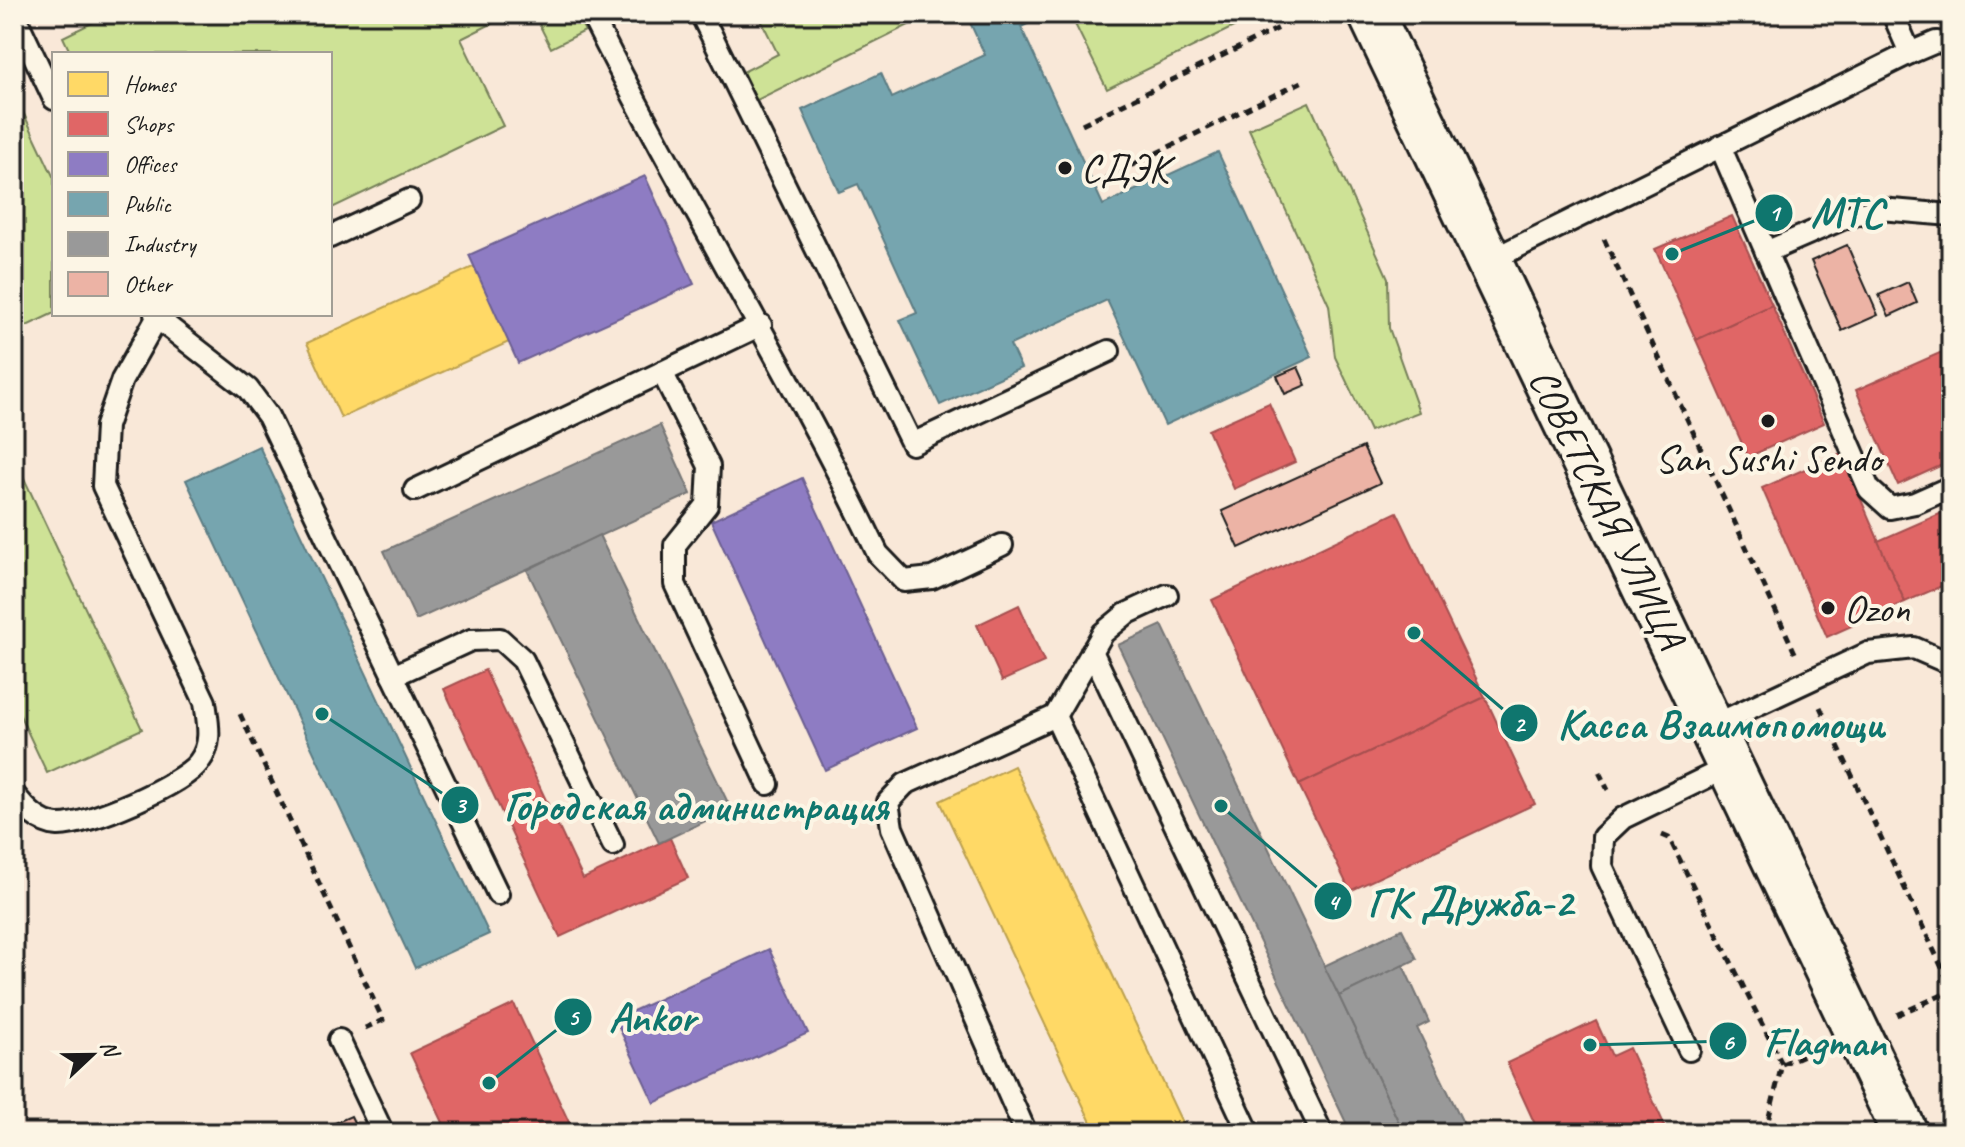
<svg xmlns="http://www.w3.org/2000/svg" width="1965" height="1147" viewBox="0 0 1965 1147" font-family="Caveat,sans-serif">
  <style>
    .green { fill: #cee296; stroke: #757f59; stroke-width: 2 }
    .homes { fill: #ffd966; stroke: #bba050; stroke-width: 2 }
    .shops { fill: #e06666; stroke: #a55050; stroke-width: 2 }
    .offices { fill: #8e7cc3; stroke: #6c5f91; stroke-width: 2 }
    .public { fill: #76a5af; stroke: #5b7c83; stroke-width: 2 }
    .industry { fill: #999; stroke: #747474; stroke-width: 2 }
    .building { fill: #ecb3a5; stroke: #1c1c1c; stroke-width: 2 }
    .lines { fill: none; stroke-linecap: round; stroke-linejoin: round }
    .service-casing { stroke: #1c1c1c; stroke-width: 26 }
    .tertiary-casing { stroke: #1c1c1c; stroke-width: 50 }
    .path { stroke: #1c1c1c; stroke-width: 5; stroke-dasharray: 8 6; stroke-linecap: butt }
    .service { stroke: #fcf5e5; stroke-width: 20 }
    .tertiary { stroke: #fcf5e5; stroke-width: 44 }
    .poi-dot { fill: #1c1c1c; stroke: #fcf5e5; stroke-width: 3 }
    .labels { text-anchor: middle; stroke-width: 8; stroke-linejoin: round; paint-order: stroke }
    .poi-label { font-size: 40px; fill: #1c1c1c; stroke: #fcf5e5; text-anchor: start }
    .street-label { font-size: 40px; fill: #1c1c1c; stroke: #fcf5e5 }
    .leader { fill: none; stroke: #0f766e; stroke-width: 3 }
    .callout-dot { fill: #0f766e; stroke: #fcf5e5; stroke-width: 3 }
    .mark-label { font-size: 24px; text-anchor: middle; font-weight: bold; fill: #fff }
    .callout-label { font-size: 42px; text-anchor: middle; font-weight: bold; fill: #0f766e; stroke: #fcf5e5; stroke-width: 8; stroke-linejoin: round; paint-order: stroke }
  </style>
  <rect width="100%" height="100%" fill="#f9e8d8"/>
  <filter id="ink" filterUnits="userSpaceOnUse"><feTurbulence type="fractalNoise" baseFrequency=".0125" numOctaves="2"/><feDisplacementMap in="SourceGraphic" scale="16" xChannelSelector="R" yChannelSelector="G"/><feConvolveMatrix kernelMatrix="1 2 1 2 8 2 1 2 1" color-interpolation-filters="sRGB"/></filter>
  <g filter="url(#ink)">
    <g class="green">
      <polygon points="110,14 511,14 461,39 503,126 330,209 330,54 71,54 63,37"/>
      <polygon points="534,14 576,14 585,31 551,48"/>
      <polygon points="758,14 931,14 755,101 741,73 778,54"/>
      <polygon points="1070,14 1255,14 1256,16 1107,89"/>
      <polygon points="14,93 54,178 54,313 14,332"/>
      <polygon points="1309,102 1388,278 1389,328 1419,412 1370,431 1335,357 1329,305 1249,129"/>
      <polygon points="14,457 142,729 47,773 14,703"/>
    </g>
    <g class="homes">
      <polygon points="475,266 509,342 341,418 307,343"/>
      <polygon points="1014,766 1090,927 1187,1133 1096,1133 940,801"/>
    </g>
    <g class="shops">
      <polygon points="1732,216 1772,305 1696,340 1655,249"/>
      <polygon points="1772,305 1824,423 1748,457 1696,340"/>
      <polygon points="1951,348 1951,461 1898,485 1856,390"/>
      <polygon points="1269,403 1295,462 1234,489 1208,430"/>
      <polygon points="1841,453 1905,602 1827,637 1762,488"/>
      <polygon points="1951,509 1951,582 1905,602 1878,541"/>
      <polygon points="1397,512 1485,697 1299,785 1212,600"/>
      <polygon points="1019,605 1044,662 1002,681 977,625"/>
      <polygon points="485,670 583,879 670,838 688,878 560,937 444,689"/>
      <polygon points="1485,697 1535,804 1350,891 1299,785"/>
      <polygon points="514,1004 574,1133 448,1133 410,1053"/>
      <polygon points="1596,1021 1612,1056 1629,1048 1665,1126 1649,1133 1539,1133 1507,1063"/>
    </g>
    <g class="offices">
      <polygon points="645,176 694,284 518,363 469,255"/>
      <polygon points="802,478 917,728 825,770 711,521"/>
      <polygon points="769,949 808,1033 654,1103 615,1019"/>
    </g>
    <g class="public">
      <polygon points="966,14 1033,14 1036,20 1021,27 1103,205 1218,152 1312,357 1165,425 1107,300 1010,345 1021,368 940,405 900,320 917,313 858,184 839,192 802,110 881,73 892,98 985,55"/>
      <polygon points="259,446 489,934 415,968 186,480"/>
    </g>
    <g class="industry">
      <polygon points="660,425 691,494 416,620 384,551"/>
      <polygon points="599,535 731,809 659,843 527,570"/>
      <polygon points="1162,625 1339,996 1404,1133 1351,1133 1118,645"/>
      <polygon points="1402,929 1417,959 1339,996 1324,966"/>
      <polygon points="1403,965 1429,1022 1417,1028 1468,1133 1404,1133 1339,996"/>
    </g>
    <g class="building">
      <polygon points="1847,245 1878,315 1842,331 1811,261"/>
      <polygon points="1908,282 1917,303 1889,316 1879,295"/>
      <polygon points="1298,367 1306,385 1285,394 1277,376"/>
      <polygon points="1363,447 1380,483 1239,548 1222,511"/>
      <polygon points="351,1116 359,1133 312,1133"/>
    </g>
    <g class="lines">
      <g class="service-casing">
        <g id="service">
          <polyline points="14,14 54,99"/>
          <path d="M591,14C682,197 790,370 878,554L904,581L932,578L1002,545"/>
          <polyline points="701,14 912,444 1109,351"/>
          <polyline points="1910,53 1936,42 1951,44"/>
          <polyline points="1720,146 1869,489 1890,508 1915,503 1951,487"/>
          <polyline points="330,237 409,200"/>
          <polyline points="1766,252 1849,216 1880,209 1951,215"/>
          <polyline points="1489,261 1910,53 1893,14"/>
          <polyline points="166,314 157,318 248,389 268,416 498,894"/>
          <polyline points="662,372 709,466 707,505 675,545 675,584 768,784"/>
          <polyline points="415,490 761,325"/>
          <polyline points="1092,651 1322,1133"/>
          <polyline points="393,676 471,640 500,639 523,660 613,845"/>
          <polyline points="1055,716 1103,633 1126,614 1167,595"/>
          <polyline points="1712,726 1868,653 1914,648 1951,664"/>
          <path d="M14,794C25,808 39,824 58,825C87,826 182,785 199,762C213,744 208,723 205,702L103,486L106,426L122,380L157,318L155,314"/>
          <polyline points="339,1040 383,1133"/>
          <polyline points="1689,1050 1602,866 1603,837 1623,818 1730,766"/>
          <polyline points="1026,1133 892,828 888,802 905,784 1055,716 1249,1133"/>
        </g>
      </g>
      <g class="tertiary-casing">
        <polyline id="tertiary" points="1371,14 1905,1133"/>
      </g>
      <g class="path">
        <polyline points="1082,124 1281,27"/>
        <polyline points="1106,178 1305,80"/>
        <polyline points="1604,239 1796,655"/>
        <polyline points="1820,707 1951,987"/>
        <polyline points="240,714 383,1020 365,1028"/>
        <polyline points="1599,772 1608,790"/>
        <polyline points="1662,835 1669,838 1782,1064 1765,1133"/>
        <polyline points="1897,1015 1951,991"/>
        <polyline points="1782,1064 1818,1049"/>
      </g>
      <use href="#service" class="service"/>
      <use href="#tertiary" class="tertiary"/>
    </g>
  </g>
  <g class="poi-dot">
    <circle cx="1065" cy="168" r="8"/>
    <circle cx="1768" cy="421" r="8"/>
    <circle cx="1828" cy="608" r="8"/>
  </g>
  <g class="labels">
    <g class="poi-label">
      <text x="1081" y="182">СДЭК</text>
      <text x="1768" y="472" text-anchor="middle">San Sushi Sendo</text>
      <text x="1844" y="622">Ozon</text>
    </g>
    <g class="street-label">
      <text transform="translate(1608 508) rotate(64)" y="14">СОВЕТСКАЯ УЛИЦА</text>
    </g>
  </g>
  <path class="leader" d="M1672 254L1774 213M1414 633L1519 723M322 714L460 805M1221 806L1333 901M489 1083L573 1017M1590 1045L1728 1041"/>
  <g class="callout-dot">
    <circle cx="1672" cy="254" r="8"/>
    <circle cx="1414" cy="633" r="8"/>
    <circle cx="322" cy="714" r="8"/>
    <circle cx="1221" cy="806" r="8"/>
    <circle cx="489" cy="1083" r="8"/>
    <circle cx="1590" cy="1045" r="8"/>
    <circle cx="1774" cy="213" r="20"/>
    <circle cx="1519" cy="723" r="20"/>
    <circle cx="460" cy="805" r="20"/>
    <circle cx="1333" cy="901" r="20"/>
    <circle cx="573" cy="1017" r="20"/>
    <circle cx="1728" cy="1041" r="20"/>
  </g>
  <g class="mark-label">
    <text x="1774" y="221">1</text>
    <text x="1519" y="732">2</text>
    <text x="460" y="813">3</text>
    <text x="1333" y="910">4</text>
    <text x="573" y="1025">5</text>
    <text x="1728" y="1050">6</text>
  </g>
  <g class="callout-label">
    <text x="1847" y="227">МТС</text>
    <text x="1721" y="738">Касса Взаимопомощи</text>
    <text x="696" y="820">Городская администрация</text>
    <text x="1470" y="916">ГК Дружба-2</text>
    <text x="652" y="1031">Ankor</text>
    <text x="1825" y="1056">Flagman</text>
  </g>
  <rect width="1965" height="1147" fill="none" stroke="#fcf5e5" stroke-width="48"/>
  <rect x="24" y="24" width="1917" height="1099" fill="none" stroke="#1c1c1c" stroke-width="3" filter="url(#ink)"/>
  <rect x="52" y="52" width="280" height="264" fill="#fcf5e5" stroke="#a29e95" stroke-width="2"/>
  <rect x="68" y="72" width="40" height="24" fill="#ffd966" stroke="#a29e95" stroke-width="2"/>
  <text x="124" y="92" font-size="24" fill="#1c1c1c">Homes</text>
  <rect x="68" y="112" width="40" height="24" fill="#e06666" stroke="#a29e95" stroke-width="2"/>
  <text x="124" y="132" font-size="24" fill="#1c1c1c">Shops</text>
  <rect x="68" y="152" width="40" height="24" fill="#8e7cc3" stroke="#a29e95" stroke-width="2"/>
  <text x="124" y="172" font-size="24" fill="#1c1c1c">Offices</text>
  <rect x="68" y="192" width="40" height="24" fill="#76a5af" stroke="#a29e95" stroke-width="2"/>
  <text x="124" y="212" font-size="24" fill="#1c1c1c">Public</text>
  <rect x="68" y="232" width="40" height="24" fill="#999999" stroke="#a29e95" stroke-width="2"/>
  <text x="124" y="252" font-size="24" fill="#1c1c1c">Industry</text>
  <rect x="68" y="272" width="40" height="24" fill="#ecb3a5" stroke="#a29e95" stroke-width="2"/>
  <text x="124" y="292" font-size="24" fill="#1c1c1c">Other</text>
  <g transform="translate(92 1055) rotate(68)" stroke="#fcf5e5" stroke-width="6" paint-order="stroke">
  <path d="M0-6L14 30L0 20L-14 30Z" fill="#1c1c1c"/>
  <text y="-12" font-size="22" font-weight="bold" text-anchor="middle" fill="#1c1c1c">N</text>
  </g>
</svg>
